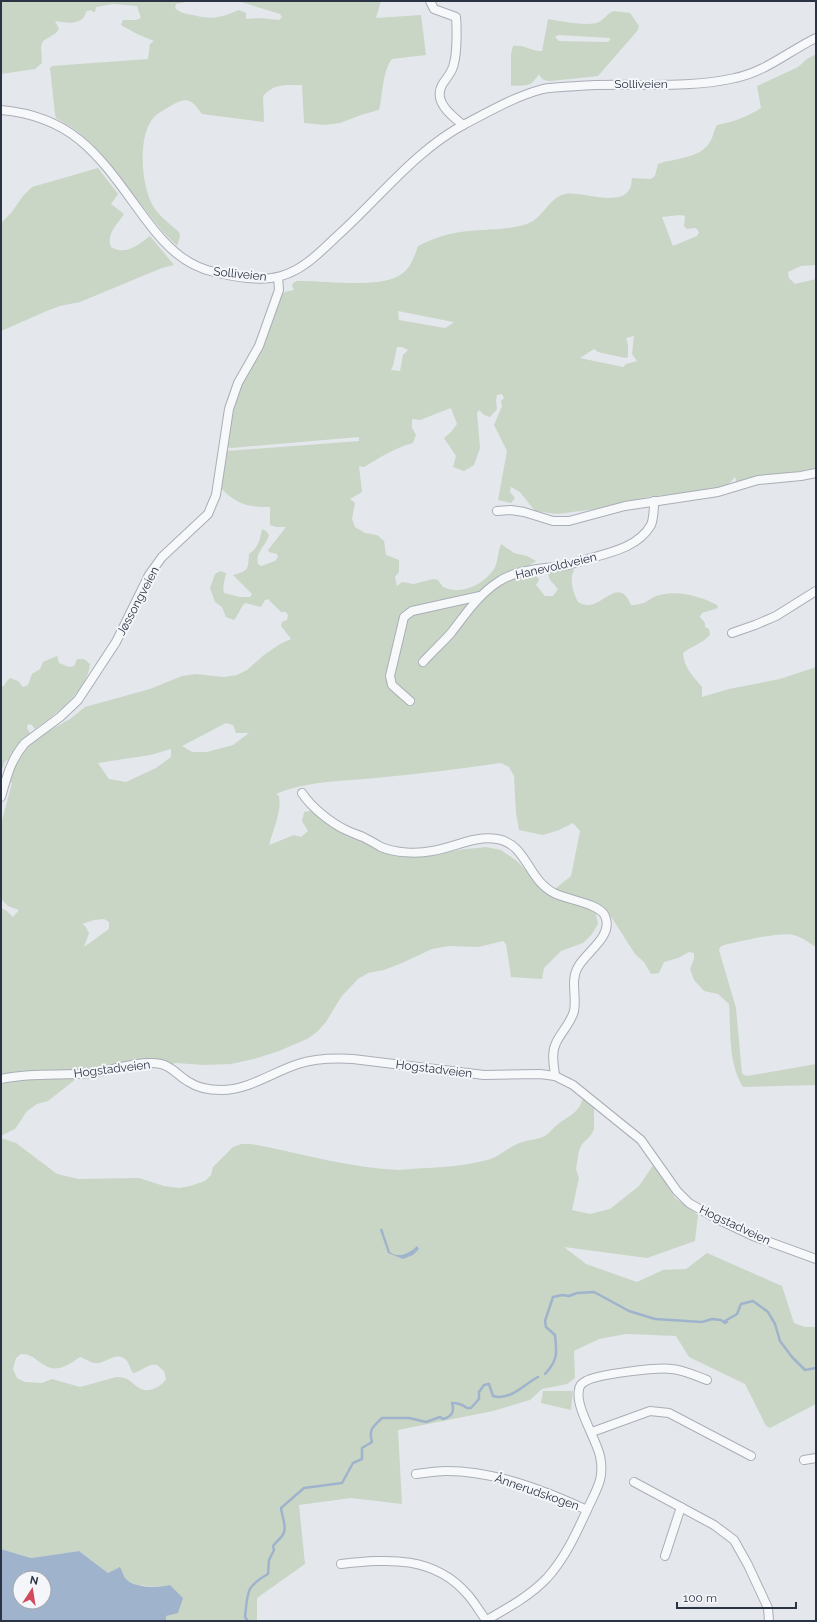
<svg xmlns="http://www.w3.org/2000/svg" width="817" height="1622" viewBox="0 0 817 1622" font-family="Raleway,sans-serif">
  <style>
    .green { fill: #c9d6c5; fill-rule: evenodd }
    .water { fill: #9fb4cc; fill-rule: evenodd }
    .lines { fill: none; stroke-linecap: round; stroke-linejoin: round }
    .stream { stroke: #9fb4cc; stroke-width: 2.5 }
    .minor-casing { stroke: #a9aeb7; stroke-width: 10 }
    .minor { stroke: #f7f8fa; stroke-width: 8 }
    .labels { text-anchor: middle; stroke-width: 4; stroke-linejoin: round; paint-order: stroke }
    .street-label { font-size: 12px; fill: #2b3445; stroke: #f4f6f9 }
  </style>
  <rect width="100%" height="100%" fill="#e4e7ec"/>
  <g class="green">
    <path d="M1,1H191L176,4L175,8C180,13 186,14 193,15C213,20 220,18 239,10L246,13V19L259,18L279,20L282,17L280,14L238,1H381L376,18L421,15L426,55L392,59C382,72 383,94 379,110L361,115L340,123L325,125L304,123L302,85C286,85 274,83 263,96L264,122L202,114C192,100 188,96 172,105C166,109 159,112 154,117C137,136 141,185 153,206C159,216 170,224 179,232L180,236L177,246L163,232L92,144L76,130L56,118L55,114L50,68L52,66L148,59L150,44L154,41L137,34L121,25L123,20H136L141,18L137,6L113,4L96,7L95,12H93L91,10L87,11C85,13 85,17 82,19C75,25 63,22 55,21L59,29L56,33L43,41L41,47L42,63L35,69L1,74Z"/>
    <path d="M614,11L630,13L639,26L638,30L598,76L551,81C544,81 541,79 539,74C530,88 527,85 511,86V54L513,46C523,44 532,51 542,51L548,19C561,21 588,27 599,22C605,19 607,13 614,11ZM558,35L610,38V40L608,42L559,41L555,37Z"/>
    <path d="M816,54V265L801,266L788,272L789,278L795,284L816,279V468L737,483L735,477L725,488L648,497L596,509L557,514L535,511L520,492L511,487L510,492L515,498L511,503L498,500L507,451L494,425L502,406L501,401L504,398L502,394L497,395L496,401L497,409L490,417L484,415L479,410L477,413L480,448L474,465L464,471L453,467L456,456L444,438L451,432L457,424L451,408L420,420L412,419V428L416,435L413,443C394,448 381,457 364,467L359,466L362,492L350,499L355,503L352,519L355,527L365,533L377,535L384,541L386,555L399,560V572L395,577L397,586L402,582L414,584L433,579L438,580L443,587C447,588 451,590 455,590C471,591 490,579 496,565C498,558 498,551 501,544L514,553L527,556L536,561L527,567L524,575L535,573L539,580L536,585L545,596H553L558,589L550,580L548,574L552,570L571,567L574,570C569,579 573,593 578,602C580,603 584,605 587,605C604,606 619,576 631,605C648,605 647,598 660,595C680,590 699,596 717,605L718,608L702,613L700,617L705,623V627L709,629L710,635C703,643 692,646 683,653C684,668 693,676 702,687V697L729,689L780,679L816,667V947C809,943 802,937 794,935C781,931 739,942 724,945L720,947L719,950L736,1008L742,1074L747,1076L816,1064V1085L743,1087C728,1062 731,1033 729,1004L718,994L704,991L694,980L690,969L694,959V953L689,952L678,958L664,962L659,973L651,974L644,962L635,954L612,918L601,910L596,915L598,924L592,934L583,943L561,951L544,968L542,979L511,977L506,944L503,941L478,947L449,946L432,949L402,963L384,970L368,973L358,979L341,997L326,1022L317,1032L307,1039L279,1051L254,1059L231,1064L204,1065L176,1063L164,1066L155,1063L81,1075L48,1101L37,1104L27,1111L15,1129L1,1136V908L7,911L13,917L19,910L8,906L1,899V824L12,783L9,782L13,768L22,751L40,736L70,719L85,707L150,689L182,676L195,674L224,677L237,675L247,670L264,655L280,644L291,639L281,626L282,622L287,620L288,615L286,612H281L268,599L265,600L261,607L245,603C240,608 239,614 234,620L226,617L222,607L215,602L210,588L215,574L220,571L226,573C225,579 222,588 224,593L240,597H250L252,594L233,575C249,571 248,569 249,554C258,548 260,540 262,529L266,531L269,535C266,546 255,552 258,564L261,566L275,561L278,557L277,554L269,552L268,550L286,527H276L270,525V507C264,507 259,507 253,506C240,505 228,496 220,487L226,451L359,441V437L231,448L226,447L235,402L280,297L285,292L294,290L292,286L293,283L297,281C324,280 383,290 403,273C411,267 415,255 418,246C432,239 445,234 461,232C480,229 517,231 533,221C544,214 551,197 565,194C581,191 619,207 629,190C632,186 631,182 632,178L651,179L655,176L658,164C674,158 700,159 710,142C713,137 714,130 717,125C733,122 747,117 761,108L757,86L798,67L807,59ZM680,215L685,216L684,226L687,229L696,228L699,232L697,236L673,246L662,217ZM398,311L453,322V323L445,328L399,320ZM634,336L632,354L637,361L626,364L623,367L580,358L594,349L598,352L625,358L628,357V345L626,338ZM397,347H402L408,350L403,355L400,371L391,370L393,366ZM226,723L233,725L236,733H249L233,745L207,752H192L182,746ZM171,749V757L156,768L126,782L109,779L98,763L150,755ZM501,763L509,767L514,776L516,813L519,830L543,835L559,830L573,823L580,831L571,876L556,888L545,890L517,861L501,850L486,847L447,851H393L376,844L311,811L304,812L302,821L308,831L301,837L294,835L269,845C273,830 282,811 279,796L276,794C305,781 345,781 376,778C418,774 460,769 501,763ZM104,919L109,922V929L84,947L89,933L85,926L82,924L94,920Z"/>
    <path d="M98,168L118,194L111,204L124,214C117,225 106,234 111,247C126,256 138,245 150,236L174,265L162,268L80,302L60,306L49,310L1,331V223L11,213L23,196L32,187Z"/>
    <path d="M57,656L59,663L69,667L74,666L77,659H84L90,664C88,690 56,714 35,729L32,725L28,724L27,728L30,733L21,741L8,760L5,761L1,772V686H4L6,682L10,678L18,681L23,687L28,685L32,674L40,669L43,662Z"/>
    <path d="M583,1097L594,1106V1129L591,1135L582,1144L579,1151L576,1169L579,1178L572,1210L590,1214L610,1209L639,1186L654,1164L675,1198L698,1215L695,1241L647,1258L564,1247L586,1264L637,1282L663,1270L686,1269L707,1253L782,1286L794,1323L805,1327H816V1404L770,1428L766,1426L745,1384L689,1357L676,1336L626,1334L599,1339L574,1351L575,1378L567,1384L542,1389L530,1400L493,1411L398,1430L402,1504L351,1498L299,1505L305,1564L257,1598V1621H166L163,1587L137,1585L108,1573L79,1551L31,1558L1,1549V1138L16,1143L57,1174L78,1179L139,1178L164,1186L179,1188L190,1186L205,1181L211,1175L213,1167L233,1147L241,1144H251C299,1153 350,1168 399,1170C428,1167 459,1168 487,1160C499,1157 506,1149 517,1144C525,1140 535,1140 543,1137C549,1134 552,1129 557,1125C569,1115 579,1114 583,1097ZM21,1354C37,1353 44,1374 63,1367C69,1365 75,1360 80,1357C86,1359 92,1364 98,1363C107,1362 118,1350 127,1361C130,1365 130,1369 133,1373C142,1372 147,1363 157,1365L164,1371L166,1379C162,1386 150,1393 141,1389C131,1384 131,1377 116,1377L80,1387L52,1379L42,1383L25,1382L17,1378L13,1369L16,1358Z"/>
    <polygon points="543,1391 573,1391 571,1410 541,1403"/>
  </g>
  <g class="water">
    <path d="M382,1228L390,1252C399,1259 410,1253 417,1246L419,1249L413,1255L403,1259L388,1253L380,1230Z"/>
    <path d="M1,1549L31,1558L79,1551L108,1573L120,1567C122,1570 123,1576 126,1579C133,1588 160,1588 170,1585L183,1598L178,1613L166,1616V1621H1ZM20,1578H44V1602H20Z"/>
  </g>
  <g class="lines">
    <g class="stream">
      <path d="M545,1374C558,1360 557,1353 555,1335L546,1327L545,1321L553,1297L562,1295L569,1296L577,1293L594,1292L629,1311L655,1319L702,1322L712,1319L721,1320L725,1323L727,1322L725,1321L737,1314L741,1304L753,1301L768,1312L775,1324L780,1341L792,1357L805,1370L816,1368"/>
      <path d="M248,1621L245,1617C248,1592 245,1587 268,1574L269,1560L274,1550L273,1546C276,1542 279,1540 282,1536C288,1529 282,1517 281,1508L304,1488L342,1483L353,1463L362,1459V1448L372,1442C368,1429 374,1426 382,1418H409L426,1422L440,1417L443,1419C451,1417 455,1412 452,1403C458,1403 462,1404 467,1408H471L479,1399V1392L484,1385L489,1384L493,1396C511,1401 524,1384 538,1377"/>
    </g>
    <g class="minor-casing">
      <g id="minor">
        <path d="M430,1L434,9L456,17C457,27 457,53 454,63C453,72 446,78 442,85C433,102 452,116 463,125"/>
        <path d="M1,110C80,117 104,164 147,221C165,245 184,265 214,272C235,277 260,282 281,276C303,270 319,253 335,238C378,200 414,151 465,124C490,111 516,96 543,89C554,87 566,87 577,86C629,82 683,90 735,78C765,72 789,51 816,38"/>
        <polyline points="497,511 511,510 524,512 553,521 569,521 625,506 718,492 758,480 801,476 816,473"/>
        <polyline points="732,633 755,625 776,616 816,591"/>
        <path d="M423,662C432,652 442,643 451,633C465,615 478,595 498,582C519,568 544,569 568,565C576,563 584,560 591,558C613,552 639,546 651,525C654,517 654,509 654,501"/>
        <polyline points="410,701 392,685 390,676 404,617 412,611 480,596"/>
        <path d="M302,793C311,807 331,823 346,830C352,833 359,835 365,838C371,841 376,844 381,847C395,853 417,854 432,851C453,848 475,835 497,839C527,844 527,879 554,893C567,900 599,903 605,916C614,936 586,952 578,967C570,980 577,997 574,1011C571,1023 561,1032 556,1043C551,1053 554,1065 555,1076"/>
        <path d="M1,797C7,776 11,759 25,743L60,717L78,700L116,642L149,575L162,557L208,514L216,495L229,409L238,383L259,346L279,290L278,277"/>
        <path d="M1,1079C31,1072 62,1076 92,1073C114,1070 139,1060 161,1064C172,1066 179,1077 189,1082C198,1088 210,1090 221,1090C249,1090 273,1072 298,1064C316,1058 334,1058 353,1059L484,1075L540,1074L555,1076L573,1085L641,1140L677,1191L689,1203L717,1219L753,1236L816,1259"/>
        <polyline points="592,1432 650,1411 669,1413 751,1456"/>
        <polyline points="804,1460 816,1458"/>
        <path d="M416,1474C426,1473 436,1471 446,1471C495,1471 544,1490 587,1510"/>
        <polyline points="634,1482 714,1525 734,1540 748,1565 768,1608 769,1621"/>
        <polyline points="665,1556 681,1507"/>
        <path d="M341,1564C388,1559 434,1555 468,1595C475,1603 480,1612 486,1620"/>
        <path d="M485,1621C506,1609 530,1596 547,1578C565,1558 576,1534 587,1510C596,1490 605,1479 600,1456C596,1438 575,1407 579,1390C579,1386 582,1383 586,1381C598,1374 658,1367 672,1369C684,1370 696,1376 707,1380"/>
      </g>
    </g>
    <use href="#minor" class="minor"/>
  </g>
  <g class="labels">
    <g class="street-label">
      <text x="641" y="88">Solliveien</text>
      <text transform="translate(240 274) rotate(6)" y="4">Solliveien</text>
      <text transform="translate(556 566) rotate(-13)" y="4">Hanevoldveien</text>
      <text transform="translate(138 601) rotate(-62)" y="4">Jøssongveien</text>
      <text transform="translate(112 1069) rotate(-7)" y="4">Hogstadveien</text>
      <text transform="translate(434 1069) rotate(7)" y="4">Hogstadveien</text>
      <text transform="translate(735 1225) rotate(25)" y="4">Hogstadveien</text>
      <text transform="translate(537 1492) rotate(19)" y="4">Ånnerudskogen</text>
    </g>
  </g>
  <rect width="817" height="1622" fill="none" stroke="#2b3445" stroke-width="4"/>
  <g transform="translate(32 1590) rotate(12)"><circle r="19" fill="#f4f6f9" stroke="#a4a8b1"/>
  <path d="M0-3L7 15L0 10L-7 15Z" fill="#d1495b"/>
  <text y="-6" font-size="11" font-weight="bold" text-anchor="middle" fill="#2b3445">N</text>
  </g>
  <path d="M677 1602v6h119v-6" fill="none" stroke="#2b3445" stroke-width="2"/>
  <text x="683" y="1602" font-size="12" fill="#2b3445" stroke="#f4f6f9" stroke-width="3" paint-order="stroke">100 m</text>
</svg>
